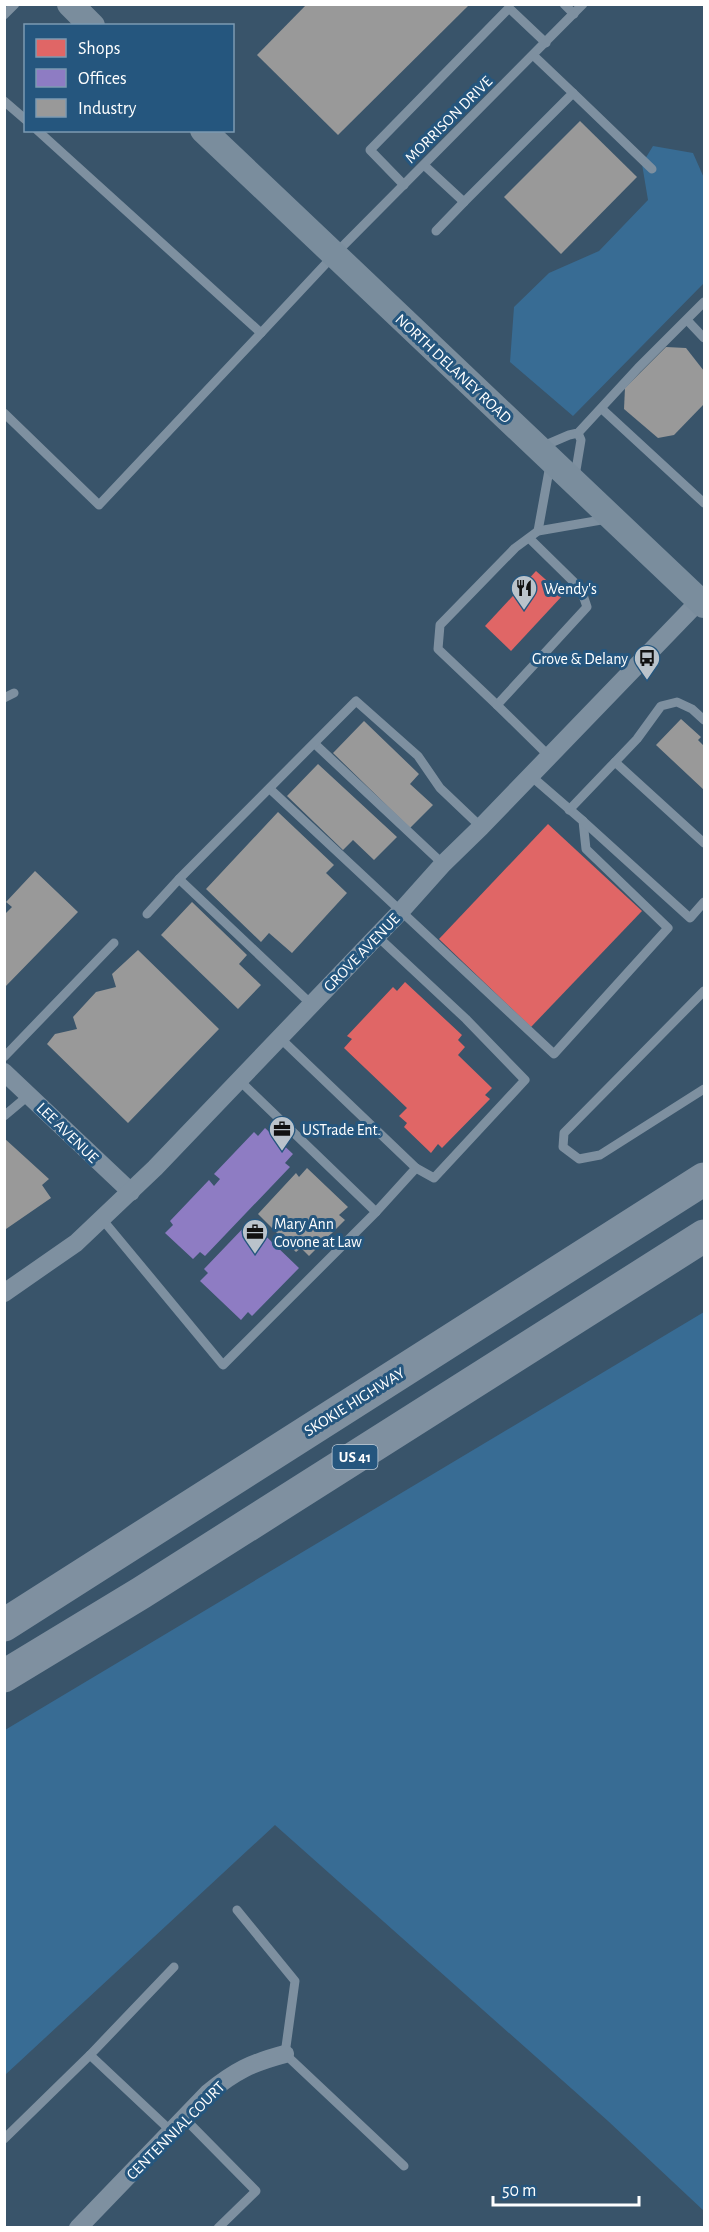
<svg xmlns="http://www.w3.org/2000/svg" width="709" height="2232" viewBox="0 0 709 2232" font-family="'Alegreya Sans',sans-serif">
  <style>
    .green { fill: #386c94 }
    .shops { fill: #e06666 }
    .offices { fill: #8e7cc3 }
    .industry { fill: #999 }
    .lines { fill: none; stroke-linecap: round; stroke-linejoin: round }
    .lane { stroke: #7e90a0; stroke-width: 9 }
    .street { stroke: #7e90a0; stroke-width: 18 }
    .secondary { stroke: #7a8d9d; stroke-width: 26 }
    .highway { stroke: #7f90a0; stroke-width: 33 }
    .labels { text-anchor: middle; stroke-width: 6; stroke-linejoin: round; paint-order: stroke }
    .shield { fill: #25567e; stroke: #beccd8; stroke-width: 1.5 }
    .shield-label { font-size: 15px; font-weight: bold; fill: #fff }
    .street-label { font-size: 16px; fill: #fff; stroke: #25567e }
    .poi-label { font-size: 16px; fill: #fff; stroke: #25567e; text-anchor: start }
  </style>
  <rect width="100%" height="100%" fill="#39546a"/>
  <g class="green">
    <polygon points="653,146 693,153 704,178 704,283 573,416 510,362 514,307 549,273 599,251 648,200 642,164"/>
    <polygon points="704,1312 704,2211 608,2121 275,1825 5,2075 5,1730"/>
  </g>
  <g class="shops">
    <polygon points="536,571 563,595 511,651 485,626"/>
    <polygon points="548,824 642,911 531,1027 439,939"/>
    <polygon points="405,982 462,1035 458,1040 465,1047 458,1055 492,1088 485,1095 490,1099 442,1148 438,1144 431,1153 404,1127 407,1123 399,1116 407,1108 344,1048 352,1039 347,1036 393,987 397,991"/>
  </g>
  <g class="offices">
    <polygon points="265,1128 293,1154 285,1163 290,1167 205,1256 200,1252 193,1259 165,1233 173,1225 170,1221 209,1180 214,1186 220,1179 214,1174 254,1132 258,1136"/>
    <polygon points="250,1221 299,1268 252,1316 248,1312 241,1320 200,1281 208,1273 204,1269"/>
  </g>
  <g class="industry">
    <polygon points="307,4 470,4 338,135 257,55"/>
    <polygon points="580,121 637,177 561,254 504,197"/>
    <polygon points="666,347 686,348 704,371 704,404 674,435 658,438 624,409 625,388"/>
    <polygon points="681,719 701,737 698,740 704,746 704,790 656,745"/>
    <polygon points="364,721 419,774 410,784 433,805 410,828 333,753"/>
    <polygon points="318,764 397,837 374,860 353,840 343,850 287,796"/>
    <polygon points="278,812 334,865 326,873 347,893 292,953 269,933 261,942 206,889"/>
    <polygon points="35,871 78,912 4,988 4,915 12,907 6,902"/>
    <polygon points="192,902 247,955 239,964 261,985 238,1009 161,935"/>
    <polygon points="138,950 219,1029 128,1123 47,1044 55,1034 77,1029 73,1017 96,992 116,987 112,974"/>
    <polygon points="4,1138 49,1179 42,1185 51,1198 6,1229"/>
    <polygon points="307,1168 348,1207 339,1215 345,1220 309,1256 301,1248 296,1252 258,1214 296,1173 299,1177"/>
  </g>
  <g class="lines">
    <g class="lane">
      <polyline points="564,4 574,14"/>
      <polyline points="4,15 15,4"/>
      <polyline points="573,93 652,169"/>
      <polyline points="4,101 26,120"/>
      <polyline points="37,130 261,333 334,255 583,4"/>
      <polyline points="424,165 464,202 573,93 533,55"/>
      <polyline points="404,185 370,150 509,8 546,43"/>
      <polyline points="436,231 464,202"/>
      <polyline points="687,320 704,338"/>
      <polyline points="602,409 704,503"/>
      <polyline points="4,413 99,505 261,333"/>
      <polyline points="541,447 569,435 578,433 638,368 704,302"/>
      <polyline points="575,476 581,440 578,433"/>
      <polyline points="538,531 550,465"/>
      <polyline points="529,538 581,589 587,607 497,705 438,649 440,625 515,548 538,531 607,519"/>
      <polyline points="4,698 14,693"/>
      <polyline points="497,705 549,756"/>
      <polyline points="315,744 443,864"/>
      <polyline points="615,762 637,739 661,706 677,702 692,709 704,720"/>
      <polyline points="270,789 554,1054 668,928 586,849 583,821 531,776"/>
      <polyline points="569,810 615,762 704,843"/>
      <polyline points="583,821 690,918 704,902"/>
      <polyline points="179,879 311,1004"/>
      <polyline points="147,914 179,879 356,701 418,756 440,788 481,827"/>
      <polyline points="377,936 466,1019 525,1080 434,1178 416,1168"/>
      <polyline points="704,991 564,1133 563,1147 579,1159 600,1155 704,1089"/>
      <polyline points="279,1037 416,1168 376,1212"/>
      <polyline points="4,1057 114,943"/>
      <polyline points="4,1116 29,1095"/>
      <polyline points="102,1219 223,1365 376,1212 239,1080"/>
      <polyline points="237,1910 295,1981 285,2054 404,2166"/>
      <polyline points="184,2118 256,2191 218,2228"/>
      <polyline points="171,2131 90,2055 174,1967"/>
      <polyline points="4,2139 90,2055"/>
    </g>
    <g class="street">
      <polyline points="4,1072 131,1192"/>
      <polyline points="4,1293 76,1243 155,1168 401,911 443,864 481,827 704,596"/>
      <path d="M78,2228L208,2093C235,2071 251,2063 285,2054"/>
    </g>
    <g class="secondary">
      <polyline points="70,4 92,26"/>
      <polyline points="203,130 704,605"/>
    </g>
    <g class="highway">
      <polyline points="4,1625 704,1179"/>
      <polyline points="4,1676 141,1593 704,1236"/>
    </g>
  </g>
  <defs>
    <g id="restaurant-pin" transform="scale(1.35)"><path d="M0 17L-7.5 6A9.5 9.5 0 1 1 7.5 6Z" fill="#bac3cb" stroke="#25567e"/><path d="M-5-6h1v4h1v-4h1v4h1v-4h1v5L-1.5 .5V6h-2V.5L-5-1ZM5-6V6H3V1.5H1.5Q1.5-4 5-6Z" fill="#111"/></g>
    <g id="bus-pin" transform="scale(1.35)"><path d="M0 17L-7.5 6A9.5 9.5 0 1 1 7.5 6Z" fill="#bac3cb" stroke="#25567e"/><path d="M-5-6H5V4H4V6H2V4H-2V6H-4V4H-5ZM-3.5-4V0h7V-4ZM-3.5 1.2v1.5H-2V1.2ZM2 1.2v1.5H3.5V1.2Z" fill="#111"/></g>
    <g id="office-pin" transform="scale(1.35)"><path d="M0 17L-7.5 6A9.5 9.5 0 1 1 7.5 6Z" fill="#bac3cb" stroke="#25567e"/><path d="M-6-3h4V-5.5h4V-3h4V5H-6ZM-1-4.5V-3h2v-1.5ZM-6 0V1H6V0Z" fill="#111"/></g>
  </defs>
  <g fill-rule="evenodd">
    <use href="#restaurant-pin" x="524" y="588"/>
    <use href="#bus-pin" x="647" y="658"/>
    <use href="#office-pin" x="282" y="1129"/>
    <use href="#office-pin" x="255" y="1232"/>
  </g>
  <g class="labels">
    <rect class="shield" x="332.5" y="1445" width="45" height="24" rx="4.5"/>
    <g class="shield-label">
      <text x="355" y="1462">US 41</text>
    </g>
    <g class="street-label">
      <text transform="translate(448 119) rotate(-45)" y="6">MORRISON DRIVE</text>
      <text transform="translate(454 368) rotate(43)" y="6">NORTH DELANEY ROAD</text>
      <text transform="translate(361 952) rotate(-46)" y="6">GROVE AVENUE</text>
      <text transform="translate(68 1132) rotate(44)" y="6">LEE AVENUE</text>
      <text transform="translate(354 1401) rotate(-32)" y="6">SKOKIE HIGHWAY</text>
      <text transform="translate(175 2130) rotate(-45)" y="6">CENTENNIAL COURT</text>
    </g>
    <g class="poi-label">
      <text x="544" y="594">Wendy's</text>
      <text x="628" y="664" text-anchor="end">Grove &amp; Delany</text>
      <text x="302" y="1135">USTrade Ent.</text>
      <text x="274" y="1229">Mary Ann<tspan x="274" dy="18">Covone at Law</tspan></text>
    </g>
  </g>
  <rect width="709" height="2232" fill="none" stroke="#ffffff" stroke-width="12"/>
  <rect x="24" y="24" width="210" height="108" fill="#25567e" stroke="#7c9ab2" stroke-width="1.5"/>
  <rect x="36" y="39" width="30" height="18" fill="#e06666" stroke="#7c9ab2" stroke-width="1.5"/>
  <text x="78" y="54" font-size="18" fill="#ffffff">Shops</text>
  <rect x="36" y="69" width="30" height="18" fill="#8e7cc3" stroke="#7c9ab2" stroke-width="1.5"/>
  <text x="78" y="84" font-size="18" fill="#ffffff">Offices</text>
  <rect x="36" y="99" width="30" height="18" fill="#999999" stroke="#7c9ab2" stroke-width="1.5"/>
  <text x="78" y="114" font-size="18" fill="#ffffff">Industry</text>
  <path d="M493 2196v9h146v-9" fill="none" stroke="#ffffff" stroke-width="3"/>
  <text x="502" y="2196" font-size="18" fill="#ffffff" stroke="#25567e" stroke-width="4.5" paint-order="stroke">50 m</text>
</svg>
